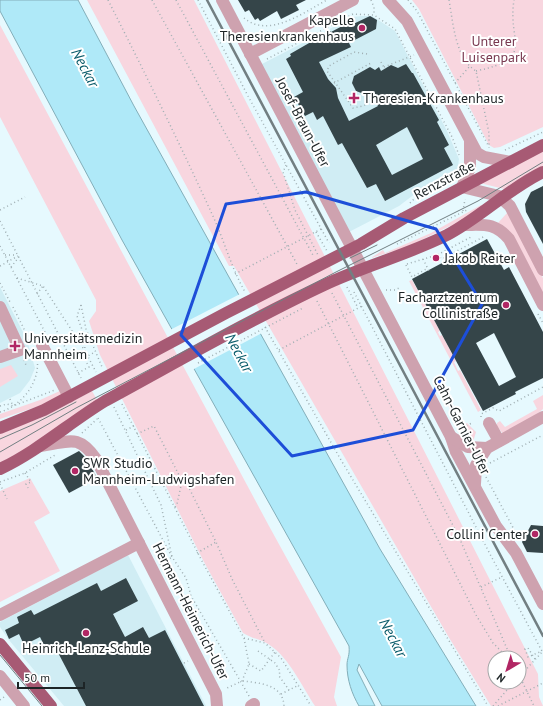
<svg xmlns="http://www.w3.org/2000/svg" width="543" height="706" viewBox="0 0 543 706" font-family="'PT Sans',sans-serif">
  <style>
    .built { fill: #d0edf4 }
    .green { fill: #f8d6df; fill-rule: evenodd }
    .water { fill: #afe9f8; stroke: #83aeb9 }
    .pier { fill: #e6f9fe }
    .building { fill: #354549; fill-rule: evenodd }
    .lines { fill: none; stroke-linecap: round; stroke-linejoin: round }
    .path { stroke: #a0afb3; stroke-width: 1.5; stroke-dasharray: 1 3; stroke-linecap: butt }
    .minor { stroke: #cea2af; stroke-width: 12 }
    .major { stroke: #a75a74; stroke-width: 12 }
    .tram { stroke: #727f82; stroke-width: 1 }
    .rail { stroke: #727f82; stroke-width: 2.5 }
    .marked { fill: none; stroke: #1d4ed8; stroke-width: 3; stroke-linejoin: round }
    .poi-dot { fill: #b12664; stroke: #fff; stroke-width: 1.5 }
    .labels { text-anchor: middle; stroke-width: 4; stroke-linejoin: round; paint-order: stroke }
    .poi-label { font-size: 14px; fill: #1d2426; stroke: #fff; text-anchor: start }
    .park-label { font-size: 14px; fill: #793950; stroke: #fff }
    .street-label { font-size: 14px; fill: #1d2426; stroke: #fff }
    .water-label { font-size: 15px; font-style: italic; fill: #0c5d6c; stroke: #fff }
  </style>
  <rect width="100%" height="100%" fill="#e6f9fe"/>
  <g class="built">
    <polygon points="362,16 372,16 395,31 447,131 459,159 457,172 416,193 399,206 349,232 260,65 353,17"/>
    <polygon points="0,287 27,340 35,368 30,380 20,393 0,403"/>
    <polygon points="128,555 206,706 64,706 9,640 0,627 0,622"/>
  </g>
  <g class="green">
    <path d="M87,0H194L538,674L539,697L543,706H491L448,636L234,266H229ZM495,658H519V682H495Z"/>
    <polygon points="412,0 543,0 543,127 500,147 494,148 489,145 419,9"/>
    <path d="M0,25L269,526L341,657L334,697L337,706H315C303,688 289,658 271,646C262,639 252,639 243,633L204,562L100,355L89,321L96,311V300L0,117Z"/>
    <polygon points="543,151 543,166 504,189 480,183"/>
    <polygon points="481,205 483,207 451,228 450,226 407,247 371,258 383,250 385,253 431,233"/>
    <polygon points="507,213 513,220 543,278 543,297 497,224"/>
    <polygon points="412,280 440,331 438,332 440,336 442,335 456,361 454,362 458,371 460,370 481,410 478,412 409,281"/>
    <polygon points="11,365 18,376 0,387 0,369"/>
    <polygon points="433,378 435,378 462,426 467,423 476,432 473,442 461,429"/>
    <polygon points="62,390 62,396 42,405 0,419 0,414 40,400"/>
    <polygon points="92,391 97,400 29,448 0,463 0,433 43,417"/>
    <polygon points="543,395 543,409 532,418 503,434 497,426 497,423 500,421 505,427 537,409 533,401"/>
    <polygon points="30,478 50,513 34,522 60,571 0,602 0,491"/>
  </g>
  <path class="water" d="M0,0H78L134,106L380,549L476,706H382L359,664L357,670L375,706H359C352,694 347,680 347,665C347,658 350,656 349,646L122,240L0,11Z"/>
  <polygon class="pier" points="240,294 262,333 192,370 170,330"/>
  <g class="building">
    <polygon points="238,0 306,0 296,5 299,10 281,19 277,11 260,21 258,18 255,20 249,10 245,12"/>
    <path d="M370,16L377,20L376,29L349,43L351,47L319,62L328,79L336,88L338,98L349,121L378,106L370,91L364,94L356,91L352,83L354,76L370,67L375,70L379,67L381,71L391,65L398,68L406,64L412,73H413L439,120L437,122L449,145L444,148L453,165L385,201L376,184L367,188L342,143L338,145L323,116L317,120L313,112L305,116L294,97L303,92L286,59L291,56L290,54L330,31L331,32L348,23L349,26ZM407,127L423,159L392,175L376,145Z"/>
    <polygon points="543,186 543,244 526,212 525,204 531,192"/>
    <path d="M487,239L504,270L509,267L543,332V378L515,392L516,394L483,411L412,279ZM494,333L516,377L499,386L476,343Z"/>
    <polygon points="79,451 87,459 97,478 69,493 53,465"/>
    <polygon points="531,525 543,526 543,553 527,552 522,542"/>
    <polygon points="126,578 138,601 113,614 125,637 143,627 149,638 165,630 204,706 86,706 54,645 46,649 40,637 24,645 19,634 9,639 5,630 19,623 17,617 31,610 34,615 97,583 101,591"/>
  </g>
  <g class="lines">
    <g class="path">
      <path d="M108,0C144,71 179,142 212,214C224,240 231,267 245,292"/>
      <polyline points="152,0 298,266"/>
      <polyline points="176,0 314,257"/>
      <polyline points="198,0 248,96 329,243"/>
      <polyline points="371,0 374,7 374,15"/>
      <polyline points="408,0 417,11 488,145"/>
      <path d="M449,0C453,22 455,58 476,71L489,133V148"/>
      <path d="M244,18C269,39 304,12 327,0"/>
      <polyline points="367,54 354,52 329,66 327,71 353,108 363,106 371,102"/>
      <polyline points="267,59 353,14 374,15 395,29 452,137 459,155"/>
      <polyline points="381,62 385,69"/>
      <polyline points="384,67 414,55"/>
      <path d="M476,71C537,58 507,43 514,0"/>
      <polyline points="334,83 371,63"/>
      <polyline points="455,83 469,67"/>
      <polyline points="505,150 543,132"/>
      <polyline points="286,165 283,172 295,210 318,255"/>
      <polyline points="410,203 417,196 455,176"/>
      <polyline points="0,210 25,197"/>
      <polyline points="463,211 465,199"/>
      <polyline points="0,221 81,378"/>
      <polyline points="316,232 327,251"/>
      <polyline points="397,244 467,210"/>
      <polyline points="0,246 47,336"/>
      <polyline points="5,255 17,255"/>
      <polyline points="437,255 442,259 485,236"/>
      <polyline points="423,259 429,271"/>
      <polyline points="407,264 437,255 473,236"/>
      <polyline points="406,265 412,277 428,268"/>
      <polyline points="0,266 18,256"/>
      <polyline points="11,267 19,257"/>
      <polyline points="235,274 321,229"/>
      <polyline points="17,278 43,286 85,351 96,372"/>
      <polyline points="0,283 10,302"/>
      <polyline points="347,287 358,308"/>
      <polyline points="386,290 395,290 401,287"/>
      <polyline points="354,292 491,556 543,653"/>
      <polyline points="332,293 459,537 511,658"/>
      <polyline points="37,294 43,286"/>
      <polyline points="317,301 476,615 493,643 508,658"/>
      <polyline points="81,305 86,329 102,367"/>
      <polyline points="81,305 77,316 84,335 85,350"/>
      <polyline points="13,307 31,343"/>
      <polyline points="538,314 543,323"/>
      <polyline points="265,327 341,460 488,706"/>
      <polyline points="279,350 362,306"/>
      <polyline points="71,358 78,354"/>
      <polyline points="24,360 26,365"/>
      <polyline points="198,363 303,308"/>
      <polyline points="78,373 89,367 84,358 95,352"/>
      <polyline points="10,399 13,406"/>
      <polyline points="122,404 203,563 244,638 249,664 242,681 225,689"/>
      <polyline points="0,406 7,404 13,406 55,390"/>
      <polyline points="114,407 161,505 172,557"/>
      <path d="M0,412C22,406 41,381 37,358"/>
      <polyline points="481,417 481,414 493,408 499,411 543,387"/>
      <polyline points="98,418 172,557 186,578 191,596 249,696"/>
      <polyline points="459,429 472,423"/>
      <polyline points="126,430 134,426"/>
      <polyline points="82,433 97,419"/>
      <polyline points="137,434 154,426 182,481 187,484 216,542 232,579 265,643"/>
      <polyline points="490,463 543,435"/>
      <polyline points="25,473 31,482 26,484 28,488"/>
      <polyline points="486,477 518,537"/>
      <polyline points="0,482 25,473 55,455"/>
      <polyline points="0,484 7,499"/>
      <polyline points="175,507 177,504 182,481"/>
      <polyline points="197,553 216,542"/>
      <polyline points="160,565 172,557"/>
      <polyline points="481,587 502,577"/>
      <polyline points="244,638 265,643 281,658 311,706"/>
      <polyline points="258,651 275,663 280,671 279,676 289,690"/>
      <polyline points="535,659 528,648 525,649 528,657 542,651"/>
      <polyline points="184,663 188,661"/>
      <polyline points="249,664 261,671 275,652"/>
      <polyline points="519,675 534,706"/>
      <polyline points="519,677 543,651"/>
      <path d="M243,681C259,683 283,684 284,706"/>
      <polyline points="281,694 299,685"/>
      <polyline points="0,700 4,697"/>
      <polyline points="493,706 514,682"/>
      <polyline points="498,706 543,683"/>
    </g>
    <g class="minor">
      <polyline points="222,0 451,437 456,452 496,526 516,553 543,604"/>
      <polyline points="388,0 407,21 477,153 484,157 511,162"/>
      <polyline points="250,54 353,0"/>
      <polyline points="470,142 470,168 462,187 499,196 510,206 543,270"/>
      <path d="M464,225C484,225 494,222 509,239L543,305"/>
      <polyline points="0,307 20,350 0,357"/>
      <polyline points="42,345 69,397"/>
      <polyline points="489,423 499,441"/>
      <polyline points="451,437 468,447 487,448"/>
      <path d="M40,446C68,443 77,432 96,459L216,694L217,706"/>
      <polyline points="475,484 476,465 487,448 543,417"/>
      <polyline points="0,615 139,543"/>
      <polyline points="0,676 24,706"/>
      <polyline points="251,706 254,704"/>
    </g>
    <g class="major">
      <polyline points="0,428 44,410 226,313 361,244 404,218 543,145"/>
      <path d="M0,469C38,451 69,423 105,401C177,362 249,320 324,285C364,266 407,255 447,235C481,217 508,189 543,172"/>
      <polyline points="0,644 51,706"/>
    </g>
    <g class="tram">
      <polyline points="350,258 377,245"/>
      <polyline points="0,439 32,425 76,402"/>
      <polyline points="0,452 76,408 336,272 478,201 543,162"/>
      <polyline points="0,655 42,706"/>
    </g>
    <polyline class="rail" points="207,0 543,636"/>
  </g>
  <path class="marked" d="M306,192L436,229L482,304L413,430L292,456L181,335L226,204Z"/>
  <g class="poi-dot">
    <circle cx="362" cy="28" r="4"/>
    <path d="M352 92h4v4h4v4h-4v4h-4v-4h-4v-4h4z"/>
    <circle cx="436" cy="258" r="4"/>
    <circle cx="506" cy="305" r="4"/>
    <path d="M13 340h4v4h4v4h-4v4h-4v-4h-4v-4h4z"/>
    <circle cx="75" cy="471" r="4"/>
    <circle cx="535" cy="534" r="4"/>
    <circle cx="86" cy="633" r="4"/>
  </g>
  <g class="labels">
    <g class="poi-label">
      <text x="354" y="25" text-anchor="end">Kapelle<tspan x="354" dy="16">Theresienkrankenhaus</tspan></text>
      <text x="363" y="103">Theresien-Krankenhaus</text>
      <text x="444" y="263">Jakob Reiter</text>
      <text x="498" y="302" text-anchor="end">Facharztzentrum<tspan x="498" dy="16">Collinistraße</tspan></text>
      <text x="24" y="343">Universitätsmedizin<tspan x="24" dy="16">Mannheim</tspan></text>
      <text x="83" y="468">SWR Studio<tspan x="83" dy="16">Mannheim-Ludwigshafen</tspan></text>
      <text x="527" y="539" text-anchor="end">Collini Center</text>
      <text x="86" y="653" text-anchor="middle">Heinrich-Lanz-Schule</text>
    </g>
    <g class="park-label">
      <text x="494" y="46">Unterer<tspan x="494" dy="16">Luisenpark</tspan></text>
    </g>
    <g class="street-label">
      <text transform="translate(303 122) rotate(62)" y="5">Josef-Braun-Ufer</text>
      <text transform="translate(444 180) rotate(-28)" y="5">Renzstraße</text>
      <text transform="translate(462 425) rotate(63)" y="5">Cahn-Garnier-Ufer</text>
      <text transform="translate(191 611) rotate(63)" y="5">Hermann-Heimerich-Ufer</text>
    </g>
    <g class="water-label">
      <text transform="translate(85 68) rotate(62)" y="5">Neckar</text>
      <text transform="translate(239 353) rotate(62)" y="5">Neckar</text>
      <text transform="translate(393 638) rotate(62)" y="5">Neckar</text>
    </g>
  </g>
  <g transform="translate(507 670) rotate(218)"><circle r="19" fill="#ffffff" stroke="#a5a7a8"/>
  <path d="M0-3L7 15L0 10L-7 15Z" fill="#b12664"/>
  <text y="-6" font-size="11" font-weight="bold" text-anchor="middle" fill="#1d2426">N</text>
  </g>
  <path d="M18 682v6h66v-6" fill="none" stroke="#1d2426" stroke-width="2"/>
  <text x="24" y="682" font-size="12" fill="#1d2426" stroke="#ffffff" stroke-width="3" paint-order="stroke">50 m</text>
</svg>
